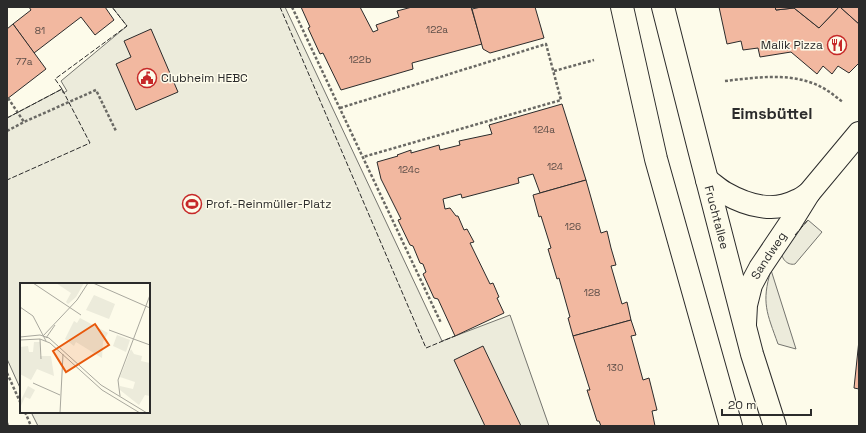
<svg xmlns="http://www.w3.org/2000/svg" width="866" height="433" viewBox="0 0 866 433" font-family="'Space Grotesk',sans-serif">
  <style>
    .green { fill: #ecebdb; stroke: #74746e }
    .building { fill: #f2b8a0; stroke: #2b2b2b }
    .lines { fill: none; stroke-linecap: round; stroke-linejoin: round }
    .street-casing { stroke: #2b2b2b; stroke-width: 24 }
    .primary-casing { stroke: #2b2b2b; stroke-width: 24 }
    .path { stroke: #6a6964; stroke-width: 2.5; stroke-dasharray: 3 2; stroke-linecap: butt }
    .street { stroke: #fdfbea; stroke-width: 22 }
    .primary { stroke: #fdfbea; stroke-width: 22 }
    .fence { stroke: #2b2b2b; stroke-width: 1; stroke-dasharray: 5 2; stroke-linecap: butt }
    .labels { text-anchor: middle; stroke-width: 3; stroke-linejoin: round; paint-order: stroke }
    .number-label { font-size: 10px; fill: #5d4e48 }
    .poi-label { font-size: 12px; fill: #2b2b2b; stroke: #fdfbea; text-anchor: start }
    .street-label { font-size: 12px; fill: #2b2b2b; stroke: #fdfbea }
    .district-label { font-size: 16px; font-weight: bold; fill: #2b2b2b; stroke: #fdfbea }
    .inset-road { fill: none; stroke: #a9a89e; stroke-width: 1 }
    .view { fill: #e8590c; fill-opacity: 0.15; stroke: #e8590c; stroke-width: 2 }
    .inset-edge { fill: none; stroke: #2b2b2b; stroke-width: 2 }
  </style>
  <rect width="100%" height="100%" fill="#fdfbea"/>
  <g class="green">
    <polygon points="112,7 285,7 442,341 510,315 549,426 38,426 31,412 149,412 149,284 21,284 21,390 7,359 7,118 62,89 63,93 67,91 61,81 127,26"/>
    <path d="M808,220L822,232L795,264C787,266 779,257 783,249Z"/>
    <path d="M771,270L796,349L778,344C767,313 761,303 771,270Z"/>
  </g>
  <g class="building">
    <polygon points="29,7 105,7 114,20 95,35 81,17 34,53 13,24 31,10"/>
    <polygon points="301,7 360,7 373,32 378,30 376,25 399,17 397,11 412,7 471,7 482,44 412,63 413,69 341,90 323,53 320,54 308,28 310,27"/>
    <polygon points="481,7 535,7 544,38 490,53 483,49 472,9"/>
    <polygon points="719,7 775,7 776,10 794,8 819,28 839,7 840,7 859,24 859,63 849,73 838,66 832,74 823,66 817,74 791,52 760,57 758,48 743,50 741,41 727,44"/>
    <polygon points="775,7 839,7 819,28 794,8 776,10"/>
    <polygon points="840,7 859,7 859,24"/>
    <polygon points="13,24 46,69 7,99 7,29"/>
    <polygon points="151,29 178,92 136,110 116,64 131,57 124,41"/>
    <polygon points="562,104 586,180 540,193 533,174 518,178 519,183 462,198 461,194 443,199 445,209 450,208 456,216 458,216 464,230 467,229 474,242 470,243 490,284 493,283 499,297 497,298 504,313 455,336 438,299 434,298 423,274 426,272 423,264 420,263 413,246 410,245 398,220 401,219 381,179 377,162 398,156 397,155 411,150 411,153 439,145 440,150 460,145 459,141 492,134 489,125"/>
    <polygon points="586,180 601,233 607,231 611,248 616,265 611,266 622,304 627,302 631,320 573,336 568,318 570,317 559,278 557,279 548,249 551,248 541,216 539,217 533,195"/>
    <polygon points="631,320 636,335 631,336 643,380 649,378 657,410 652,411 655,426 601,426 599,421 597,421 587,390 590,390 573,336"/>
    <polygon points="859,340 859,389 854,388"/>
    <polygon points="483,346 521,426 485,426 454,360"/>
  </g>
  <g class="lines">
    <g class="street-casing">
      <g id="street">
        <path d="M707,180C713,184 718,189 725,193C746,205 773,213 796,201C801,199 805,196 809,193"/>
        <path id="s1" d="M745,324L746,305L751,285L760,268L791,222L809,193L859,133"/>
      </g>
    </g>
    <g class="primary-casing">
      <g id="primary">
        <polyline points="622,7 656,159 731,426"/>
        <path id="s2" d="M663,7L699,149L752,354L775,426"/>
      </g>
    </g>
    <g class="path">
      <polyline points="292,7 441,323"/>
      <polyline points="554,71 594,60"/>
      <path d="M725,81C759,77 798,71 828,91C833,94 838,99 843,102"/>
      <polyline points="8,98 24,122"/>
      <polyline points="340,108 546,44 561,100 363,157"/>
      <polyline points="7,131 24,122 96,90 116,131"/>
      <polyline points="7,373 21,404"/>
      <polyline points="25,412 31,426"/>
      <polyline points="7,423 8,426"/>
    </g>
    <use href="#street" class="street"/>
    <use href="#primary" class="primary"/>
    <g class="fence">
      <polyline points="280,7 426,348 455,336"/>
      <polyline points="62,89 55,79 127,26 112,7"/>
      <polyline points="7,118 62,89 90,143 7,180"/>
      <polyline points="795,235 808,220"/>
    </g>
  </g>
  <defs>
    <g id="restaurant-ring" transform="scale(1)"><circle r="9.5" fill="#fdfbea" stroke="#c62828" stroke-width="1.5"/><path d="M-5-6h1v4h1v-4h1v4h1v-4h1v5L-1.5 .5V6h-2V.5L-5-1ZM5-6V6H3V1.5H1.5Q1.5-4 5-6Z" fill="#c62828"/></g>
    <g id="civic-ring" transform="scale(1)"><circle r="9.5" fill="#fdfbea" stroke="#c62828" stroke-width="1.5"/><path d="M-.6-6.5H3V-4.5H.6V-3L4-1V1h2V6H-6V1h2V-1L-.6-3ZM-1.2 2.5V6h2.4V2.5Z" fill="#c62828"/></g>
    <g id="stadium-ring" transform="scale(1)"><circle r="9.5" fill="#fdfbea" stroke="#c62828" stroke-width="1.5"/><path d="M0-5a6.5 5 0 1 0 0 10a6.5 5 0 1 0 0-10ZM-3.5-1.8h7v3.6h-7Z" fill="#c62828"/></g>
  </defs>
  <g fill-rule="evenodd">
    <use href="#restaurant-ring" x="837" y="45"/>
    <use href="#civic-ring" x="147" y="78"/>
    <use href="#stadium-ring" x="192" y="204"/>
  </g>
  <g class="labels">
    <g class="number-label">
      <text x="437" y="33">122a</text>
      <text x="40" y="34">81</text>
      <text x="360" y="63">122b</text>
      <text x="24" y="65">77a</text>
      <text x="544" y="133">124a</text>
      <text x="555" y="170">124</text>
      <text x="409" y="173">124c</text>
      <text x="573" y="230">126</text>
      <text x="592" y="296">128</text>
      <text x="615" y="371">130</text>
    </g>
    <g class="poi-label">
      <text x="823" y="49" text-anchor="end">Malik Pizza</text>
      <text x="161" y="82">Clubheim HEBC</text>
      <text x="206" y="208">Prof.-Reinmüller-Platz</text>
    </g>
    <g class="street-label">
      <text dy="4" stroke="none"><textPath href="#s2" startOffset="217">Fruchtallee</textPath></text>
      <text dy="4" stroke="none"><textPath href="#s1" startOffset="74">Sandweg</textPath></text>
    </g>
    <g class="district-label">
      <text x="772" y="119">Eimsbüttel</text>
    </g>
  </g>
  <g transform="translate(20 283)">
    <rect width="130" height="130" fill="#fdfbea"/>
    <path d="M36,0H64L56,14L48,21L46,19L51,10ZM74,12L95,21L89,36L66,27ZM60,35L88,50L83,59L82,75L56,59L54,63L45,56L54,38L57,40ZM97,52L110,57L106,69L93,63ZM14,59H20V73H31L34,93L17,86L11,97L0,91V64L8,63L9,69H13ZM111,66L114,71L122,73L121,78L130,80V113L125,112L119,122L100,107V103L113,106L115,99L100,94ZM8,103L15,107L10,116L5,114L0,125V119Z" fill="#ecebdb"/>
    <path class="inset-road" d="M13,0L61,32M73,0L130,25M0,24L13,33L26,58M89,47L130,62M23,53L57,17L68,0M0,54L20,52L29,55L81,102L127,130M26,55L35,42M20,56L21,76M0,57L20,56L30,60L82,107L120,130M13,100L40,112M100,113L98,97L130,12M40,130L43,71"/>
    <path class="view" d="M75,41L89,62L46,89L33,68Z"/>
    <rect width="130" height="130" class="inset-edge"/>
  </g>
  <rect width="866" height="433" fill="none" stroke="#2b2b2b" stroke-width="16"/>
  <path d="M722 409v6h89v-6" fill="none" stroke="#2b2b2b" stroke-width="2"/>
  <text x="728" y="409" font-size="12" fill="#2b2b2b" stroke="#fdfbea" stroke-width="3" paint-order="stroke">20 m</text>
</svg>
